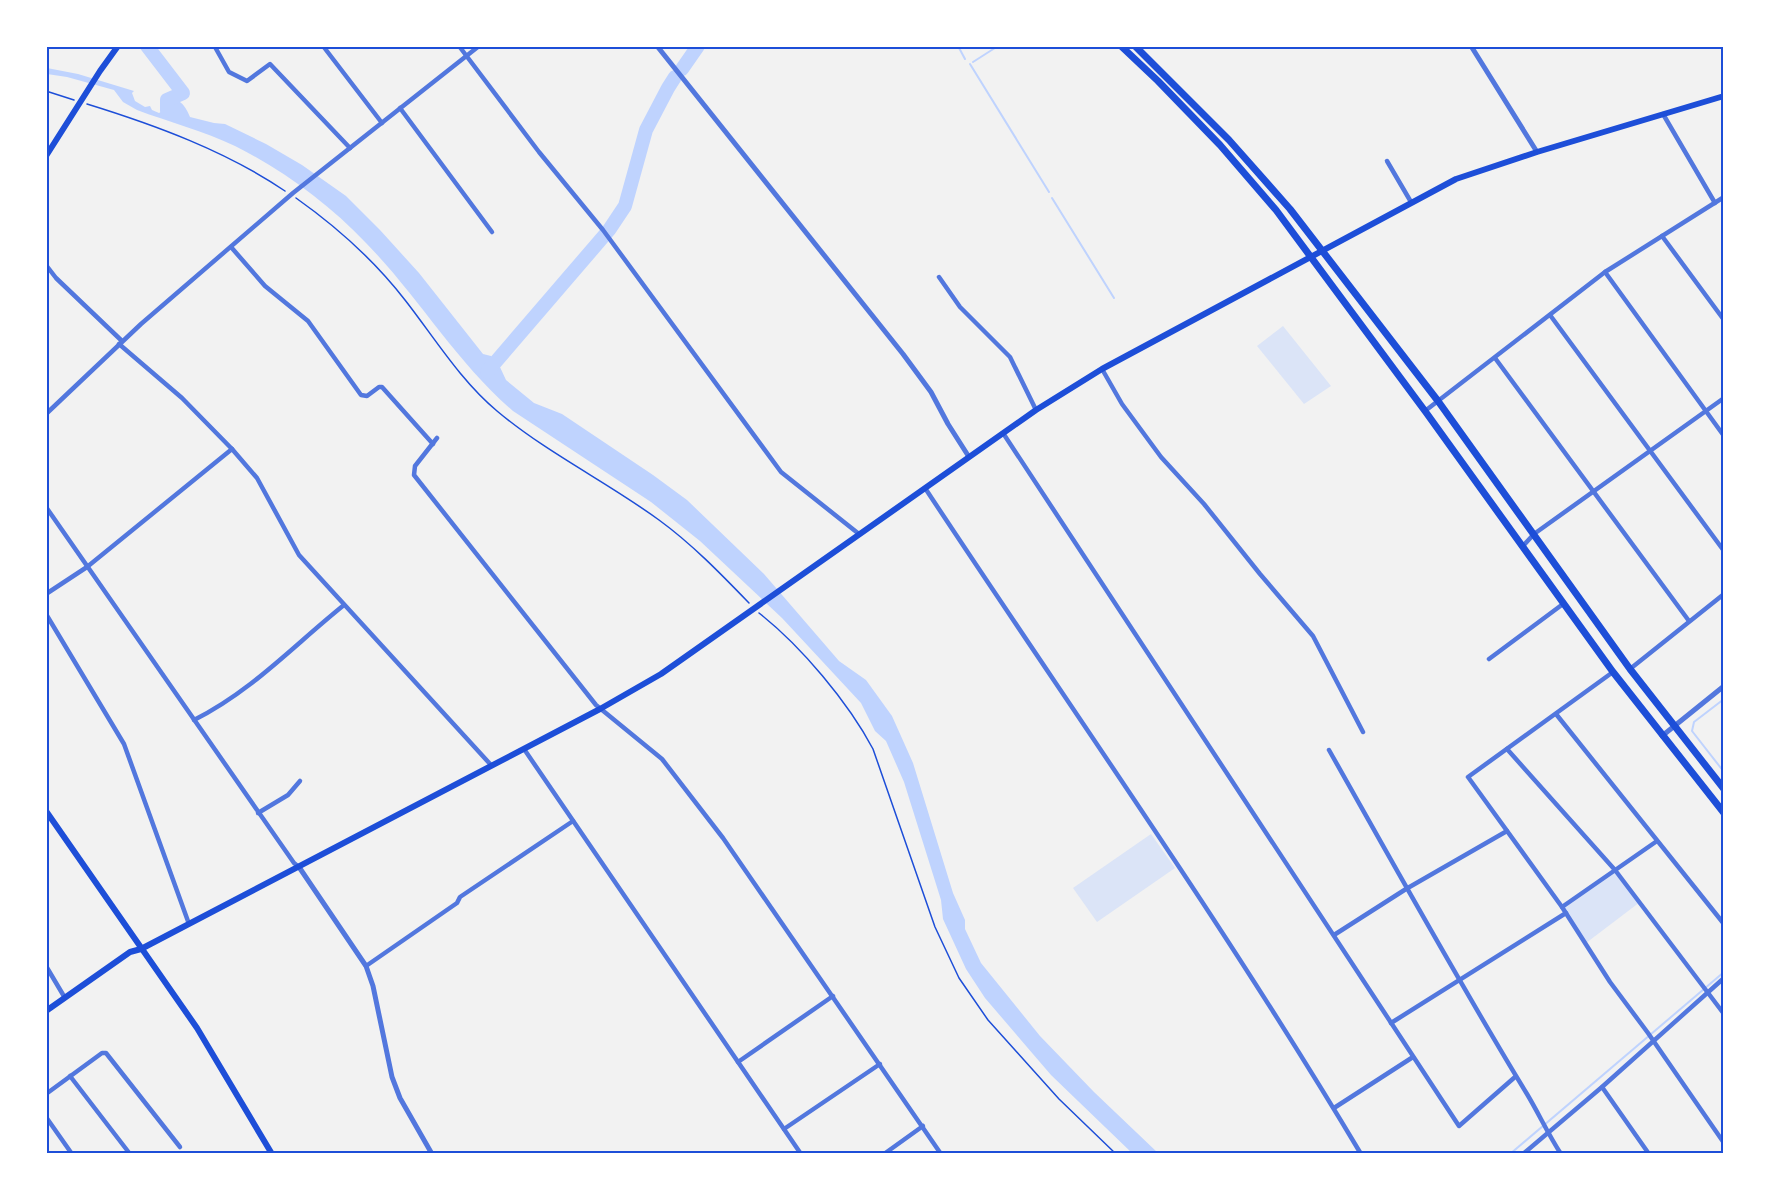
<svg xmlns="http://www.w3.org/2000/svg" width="1770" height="1200" viewBox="0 0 1770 1200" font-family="'Exo 2',sans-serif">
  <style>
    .green { fill: #dbe4f7 }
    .water { fill: #bfd3fe }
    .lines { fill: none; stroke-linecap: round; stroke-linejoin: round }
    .stream { stroke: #bfd3fe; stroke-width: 2 }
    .river { stroke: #bfd3fe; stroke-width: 14 }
    .path { stroke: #1d4ed8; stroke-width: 1.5 }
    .minor { stroke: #5277de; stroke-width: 4.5 }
    .tertiary { stroke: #5277de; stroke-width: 5 }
    .secondary { stroke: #1d4ed8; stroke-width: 6 }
    .trunk { stroke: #1d4ed8; stroke-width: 7 }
    .neatline { fill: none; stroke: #1d4ed8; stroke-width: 2 }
  </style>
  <rect width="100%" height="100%" fill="#f2f2f2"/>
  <g class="green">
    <polygon points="1283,326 1331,386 1304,404 1257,346"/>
    <polygon points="1151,834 1175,868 1097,922 1073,888"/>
    <polygon points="1615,870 1640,902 1586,943 1562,907"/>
  </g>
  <path class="water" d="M47,68L78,74L134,91L132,93L135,101L145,107L150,106L152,110L159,113L164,110L161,106L162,96C178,98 184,102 190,117L214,123L225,124L266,144L302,165L346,196L380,230L419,273L483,354L491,356L499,365L506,380L534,403L562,414L653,475L687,500L764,574L839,661L866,680L892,716L913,763L953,893L965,920V929L981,963L1040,1036L1094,1092L1158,1153H1132L1051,1075L985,998L966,969L943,919L941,900L904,782L886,741L875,731L861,703L782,618L700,541L651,502L513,411C456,362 418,296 366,243C329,204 283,170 235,146C204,131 169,122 137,110L123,102L114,90L67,77L47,74Z"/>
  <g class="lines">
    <g class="stream">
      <polyline points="958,46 965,59"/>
      <polyline points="973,62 998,46"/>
      <polyline points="970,64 1049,192"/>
      <polyline points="1052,198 1114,298"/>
      <polyline points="1724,699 1694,722 1692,731 1724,772"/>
      <polyline points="1510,1154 1724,972"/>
    </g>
    <g class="river">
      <polyline points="147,46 183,93 167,100 167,111"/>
      <polyline points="682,69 698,46"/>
      <polyline points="487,372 609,230 625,206 646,130 668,88 675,77"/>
    </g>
    <g class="path">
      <polyline points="46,91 74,100"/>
      <path d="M87,104C155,125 226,151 285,191"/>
      <path d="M296,198C337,227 374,260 405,300C434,337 460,380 497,411C547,453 607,482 659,520C692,544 721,574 749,603"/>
      <path d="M759,613C801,646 848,702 873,749L935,927L959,978L988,1020L1059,1099L1116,1154"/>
    </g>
    <g class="minor">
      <polyline points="217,46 215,47 229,72 247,81 270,64 350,148"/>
      <polyline points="323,46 382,123"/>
      <polyline points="459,46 539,152 603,230 781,472 859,534"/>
      <polyline points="400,108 492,232"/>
      <polyline points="1663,114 1715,203"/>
      <polyline points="1387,161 1411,202"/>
      <polyline points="1662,236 1724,320"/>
      <polyline points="231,247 265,286 308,321 361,395 367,396 379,387 382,387 433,444"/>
      <polyline points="46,265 56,278 122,341"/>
      <polyline points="1605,272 1724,436"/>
      <polyline points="939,277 960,307 1010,357 1036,410"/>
      <polyline points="1550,315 1724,551"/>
      <polyline points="119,344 182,398 232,449 257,478 299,555 491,765"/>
      <polyline points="1495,358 1689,621"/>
      <polyline points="1102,369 1122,404 1161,457 1204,504 1260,574 1313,636 1363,732"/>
      <polyline points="1425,411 1605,272 1724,197"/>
      <polyline points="46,414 141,324 293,193 479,46"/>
      <polyline points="1003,433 1459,1126 1515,1077"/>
      <polyline points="437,438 415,466 414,475 596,705 662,759 723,838 941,1154"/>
      <path d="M925,488C1071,709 1225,926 1361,1154"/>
      <polyline points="46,507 294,863 299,867"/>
      <polyline points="1522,547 1534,534 1724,398"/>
      <polyline points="46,594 87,567 232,449"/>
      <polyline points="46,614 124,744 189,924"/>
      <polyline points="1489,659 1563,604"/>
      <polyline points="1630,669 1724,594"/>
      <polyline points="1613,672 1468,777 1562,907 1610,982 1648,1033 1724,1143"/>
      <polyline points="1556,714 1724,924"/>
      <path d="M194,720C252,691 294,645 344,605"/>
      <polyline points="524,749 801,1154"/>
      <polyline points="1507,749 1615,870 1724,1014"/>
      <path d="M1329,750C1394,865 1458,981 1527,1094C1539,1114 1548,1134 1561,1154"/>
      <polyline points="258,813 288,795 300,781"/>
      <polyline points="1562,907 1657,841"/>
      <polyline points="1334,935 1406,889 1507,831"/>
      <polyline points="46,966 65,998"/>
      <polyline points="366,966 457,903 460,897 573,821"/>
      <polyline points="1391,1023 1566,913"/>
      <polyline points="738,1062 833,996"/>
      <polyline points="70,1076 130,1154"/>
      <polyline points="1602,1087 1649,1154"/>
      <polyline points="46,1094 102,1053 106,1053 180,1147"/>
      <polyline points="1334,1108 1413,1057"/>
      <polyline points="46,1117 72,1154"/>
      <polyline points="784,1129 880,1064"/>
      <polyline points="884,1154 923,1126"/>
      <polyline points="1523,1154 1602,1087 1724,978"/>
    </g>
    <g class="tertiary">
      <polyline points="657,46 903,354 931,392 948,424 969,457"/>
      <polyline points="1471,46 1537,152"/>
      <polyline points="1662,736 1724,686"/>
      <polyline points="299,867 366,966 373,986 392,1077 400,1098 432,1154"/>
    </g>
    <g class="secondary">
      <polyline points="46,156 100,71 118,46"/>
      <polyline points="46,811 197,1028 272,1154"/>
      <polyline points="46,1011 130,952 141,949 600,709 661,674 1036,410 1102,369 1456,179 1537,152 1724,96"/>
    </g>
    <g class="trunk">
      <polyline points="1121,46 1158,81 1220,145 1276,210 1425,411 1613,672 1724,813"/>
      <polyline points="1135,46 1229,140 1290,209 1438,401 1630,669 1724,789"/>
    </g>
  </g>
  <rect width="1770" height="1200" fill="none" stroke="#ffffff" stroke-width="96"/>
  <rect x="48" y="48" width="1674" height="1104" class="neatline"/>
</svg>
